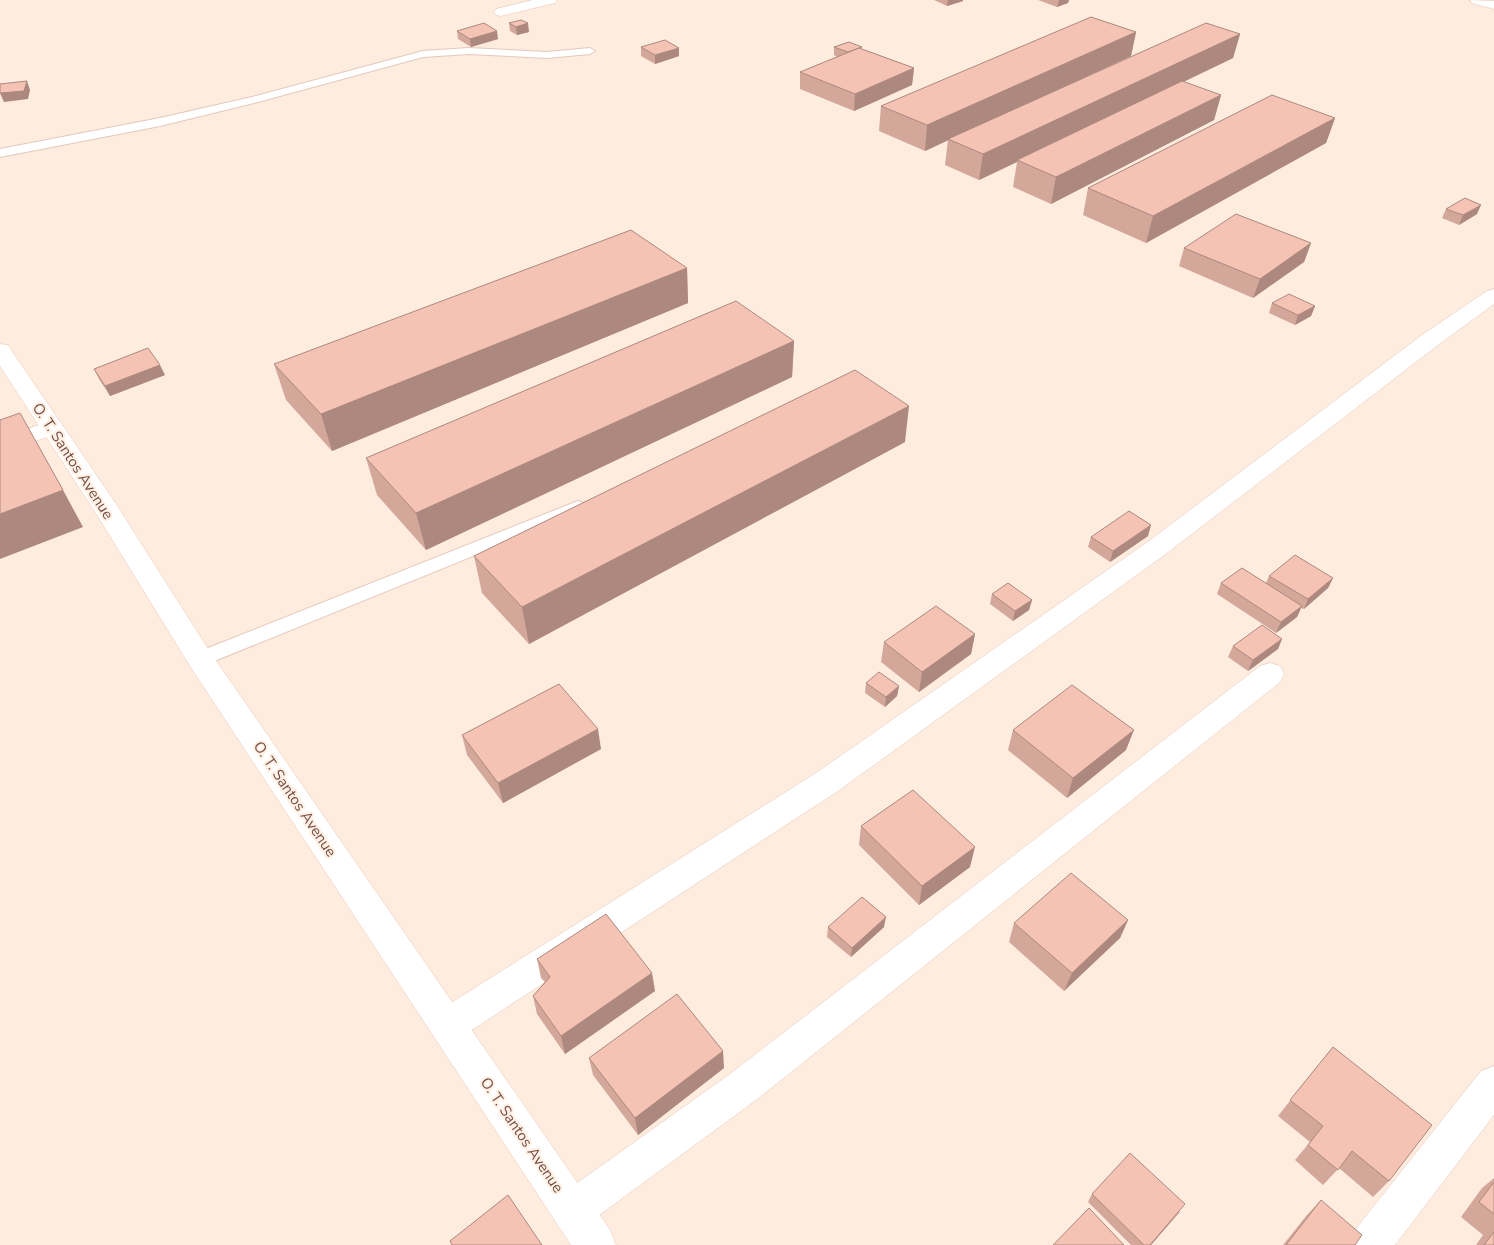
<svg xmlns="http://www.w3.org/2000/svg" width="1494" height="1245" viewBox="0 0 1494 1245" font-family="'Nunito Sans',sans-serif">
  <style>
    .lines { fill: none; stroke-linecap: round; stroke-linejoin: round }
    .lane-casing { stroke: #e4c8bd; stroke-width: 2 }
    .street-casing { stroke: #e4c8bd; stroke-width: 1 }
    .secondary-casing { stroke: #eac8b9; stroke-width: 1 }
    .lane { fill: #fff; fill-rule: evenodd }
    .street { fill: #fff; fill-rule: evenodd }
    .secondary { fill: #fff; fill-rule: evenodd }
    .wall { fill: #d3a89b }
    .shaded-wall { fill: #ac887e }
    .building { fill: #f5c3b4; stroke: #ac887e }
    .labels { text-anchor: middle; stroke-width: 4.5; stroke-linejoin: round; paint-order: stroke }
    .street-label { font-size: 15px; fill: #754e45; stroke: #fff1e6 }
  </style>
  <rect width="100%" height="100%" fill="#feecde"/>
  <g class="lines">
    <g class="lane-casing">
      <g id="lane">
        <polygon points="469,48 547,52 590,48 595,51 590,54 547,58 469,54 423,57 258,102 160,126 0,157 0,149 160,118 252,97 423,51"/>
        <polygon points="578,501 584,503 587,507 584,511 207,664 200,667 193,664 190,659 193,654"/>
      </g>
    </g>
    <g class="street-casing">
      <g id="street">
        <polygon points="533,0 557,0 555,3 501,16 496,15 494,12 496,9"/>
        <polygon points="1470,0 1494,1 1494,9 1472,3"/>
        <polygon points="1494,289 1494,304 1438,345 1167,553 838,791 461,1037 448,1042 435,1037 430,1025 435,1013 816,773 1149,541 1422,335 1487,291"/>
        <polygon points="51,421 59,423 63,428 59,433 0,453 0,438"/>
        <polygon points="1270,663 1280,666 1284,674 1280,682 756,1100 587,1224 573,1230 559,1224 553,1210 559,1196 730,1074 1260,666"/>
        <polygon points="1494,1066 1494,1115 1395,1245 1349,1245 1355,1230 1481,1071"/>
      </g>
    </g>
    <g class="secondary-casing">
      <polygon id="secondary" points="0,344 8,345 11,350 114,501 210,652 610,1230 616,1245 571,1245 190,666 94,510 0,366"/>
    </g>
    <use href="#lane" class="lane"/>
    <use href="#street" class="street"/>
    <use href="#secondary" class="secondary"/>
  </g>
  <g class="wall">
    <polygon points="934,0 963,0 963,1 947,6"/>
    <polygon points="1038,0 1069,0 1068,3 1057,7"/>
    <polygon points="509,23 529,32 517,35 510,31"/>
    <polygon points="457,31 498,39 471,47 458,39"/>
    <polygon points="1136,32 1131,56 995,118 1240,34 1233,58 1183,82 1221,95 1214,120 1051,204 1013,187 1017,162 979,180 945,165 948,140 925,151 879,131 881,106"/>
    <polygon points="641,47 679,56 655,64 641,56"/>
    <polygon points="834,47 862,49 914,68 912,85 854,111 800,89 800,72 837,57 834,55"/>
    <polygon points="1335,118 1326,143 1146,243 1083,215 1088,188"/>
    <polygon points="1446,209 1477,214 1459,225 1442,218"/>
    <polygon points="1311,243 1304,262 1253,298 1179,266 1184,248"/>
    <polygon points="687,268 688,303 332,451 286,400 274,364"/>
    <polygon points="1272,303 1315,306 1311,316 1295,325 1269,313"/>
    <polygon points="794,341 792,377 426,550 377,495 366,458"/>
    <polygon points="94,369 165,375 110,396 99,379"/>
    <polygon points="905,442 529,644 482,593 474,556"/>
    <polygon points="1148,536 1110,562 1088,547 1091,537"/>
    <polygon points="1269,576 1333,578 1328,588 1304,609 1301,608 1297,617 1276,633 1217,594 1221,583 1266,583"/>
    <polygon points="992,594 1032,600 1029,610 1013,621 990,604"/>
    <polygon points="975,634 971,654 919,692 881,662 884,642"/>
    <polygon points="1282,639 1278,649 1248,671 1228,657 1233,646"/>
    <polygon points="866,683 899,686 897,696 885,707 865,693"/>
    <polygon points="1013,730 1126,750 1067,798 1008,750"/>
    <polygon points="462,735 601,749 503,803 467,755"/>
    <polygon points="861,826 970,867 919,905 859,845"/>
    <polygon points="1128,920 1120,938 1064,991 1009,942 1014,923"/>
    <polygon points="828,927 884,927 851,957 827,937"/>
    <polygon points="537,959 655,991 565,1054 537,1014 533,996 545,982 541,978"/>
    <polygon points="1333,1047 1389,1181 1373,1197 1339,1168 1323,1185 1295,1160 1310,1142 1278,1116"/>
    <polygon points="589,1058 724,1068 638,1135 593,1075"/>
    <polygon points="1494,1178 1494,1245 1476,1245 1483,1235 1461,1217 1482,1188"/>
    <polygon points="1092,1194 1180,1212 1151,1245 1131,1245 1088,1202"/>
    <polygon points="1321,1200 1355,1245 1283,1245 1307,1215"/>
  </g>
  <g class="shaded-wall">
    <polygon points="948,0 963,0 963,1 947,6"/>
    <polygon points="1059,0 1069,0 1068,3 1057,7"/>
    <polygon points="528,23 529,32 517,35 516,27"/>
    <polygon points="497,31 498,39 471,47 470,39"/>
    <polygon points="1136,32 1131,56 925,151 927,125"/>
    <polygon points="1240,34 1233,58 1019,161 1017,160 1017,162 979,180 983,154"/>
    <polygon points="679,48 679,56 655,64 655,55"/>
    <polygon points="914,68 912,85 854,111 855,94"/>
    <polygon points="27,81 30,90 28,99 4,102 0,93"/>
    <polygon points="1221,95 1214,120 1051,204 1056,177"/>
    <polygon points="1335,118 1326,143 1146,243 1153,216"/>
    <polygon points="1481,205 1477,214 1459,225 1463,215"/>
    <polygon points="1311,243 1304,262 1253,298 1260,279"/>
    <polygon points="687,268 688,303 332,451 321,414"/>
    <polygon points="1315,306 1311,316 1295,325 1298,315"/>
    <polygon points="794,341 792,377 426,550 416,513"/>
    <polygon points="160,365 165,375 110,396 105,386"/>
    <polygon points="909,406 905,442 529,644 522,607"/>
    <polygon points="63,490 83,527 0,559 0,514"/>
    <polygon points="1151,525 1148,536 1110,562 1113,551"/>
    <polygon points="1333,578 1328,588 1304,609 1308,599"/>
    <polygon points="1032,600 1029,610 1013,621 1015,611"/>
    <polygon points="1302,606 1297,617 1276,633 1281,622"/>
    <polygon points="975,634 971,654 919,692 922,672"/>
    <polygon points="1282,639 1278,649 1248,671 1253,660"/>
    <polygon points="899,686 897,696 885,707 886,697"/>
    <polygon points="598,729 601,749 503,803 498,783"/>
    <polygon points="1134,730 1126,750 1067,798 1073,778"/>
    <polygon points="975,847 970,867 919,905 922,886"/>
    <polygon points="886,917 884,927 851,957 852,948"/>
    <polygon points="1128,920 1120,938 1064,991 1072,973"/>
    <polygon points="652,973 655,991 565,1054 561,1036"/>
    <polygon points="723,1051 724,1068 638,1135 635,1118"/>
    <polygon points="1185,1204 1151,1245 1150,1245"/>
  </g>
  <g class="building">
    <polygon points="1091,17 1136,32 927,125 881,106"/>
    <polygon points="521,20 528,23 516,27 509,23"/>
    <polygon points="484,23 497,31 470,39 457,31"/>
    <polygon points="1206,23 1240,34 983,154 948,139"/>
    <polygon points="665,40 679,48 655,55 641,47"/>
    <polygon points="849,42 862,47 848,52 834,47"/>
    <polygon points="859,48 914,68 855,94 800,72"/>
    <polygon points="27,81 24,91 0,93 0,84"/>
    <polygon points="1182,81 1221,95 1056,177 1017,160"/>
    <polygon points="1272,95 1335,118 1153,216 1088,188"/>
    <polygon points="1465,198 1481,205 1463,215 1446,209"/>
    <polygon points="1236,214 1311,243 1260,279 1184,248"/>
    <polygon points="631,230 687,268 321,414 274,364"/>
    <polygon points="1289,294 1315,306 1298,315 1272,303"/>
    <polygon points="736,301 794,341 416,513 366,458"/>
    <polygon points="148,348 160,365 105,386 94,369"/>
    <polygon points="855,370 909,406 522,607 474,556"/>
    <polygon points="20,413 63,490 0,514 0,420"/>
    <polygon points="1129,511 1151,525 1113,551 1091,537"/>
    <polygon points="1295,555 1333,578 1308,599 1269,576"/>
    <polygon points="1242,568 1302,606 1281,622 1221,583"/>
    <polygon points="1008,583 1032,600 1015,611 992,594"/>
    <polygon points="936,606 975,634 922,672 884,642"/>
    <polygon points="1262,625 1282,639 1253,660 1233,646"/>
    <polygon points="879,672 899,686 886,697 866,683"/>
    <polygon points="559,684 598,729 498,783 462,735"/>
    <polygon points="1072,685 1134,730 1073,778 1013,730"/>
    <polygon points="913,790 975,847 922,886 861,826"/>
    <polygon points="1071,873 1128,920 1072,973 1014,923"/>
    <polygon points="862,897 886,917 852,948 828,927"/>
    <polygon points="606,914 652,973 561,1036 533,996 550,977 537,959"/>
    <polygon points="677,994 723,1051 635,1118 589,1058"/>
    <polygon points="1333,1047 1432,1125 1389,1181 1352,1151 1338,1170 1308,1145 1323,1126 1290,1100"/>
    <polygon points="1130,1153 1185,1204 1150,1245 1144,1245 1092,1194"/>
    <polygon points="1494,1182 1494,1214 1479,1202"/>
    <polygon points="508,1195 542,1245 452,1245 450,1241"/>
    <polygon points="1321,1200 1362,1235 1355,1245 1286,1245"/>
    <polygon points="1089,1208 1124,1245 1053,1245"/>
    <polygon points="1494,1232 1494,1245 1484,1245"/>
  </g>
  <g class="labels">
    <g class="street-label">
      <text transform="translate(73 461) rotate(57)" y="5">O. T. Santos Avenue</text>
      <text transform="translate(295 799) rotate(56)" y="5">O. T. Santos Avenue</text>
      <text transform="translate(522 1135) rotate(56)" y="5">O. T. Santos Avenue</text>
    </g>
  </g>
</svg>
